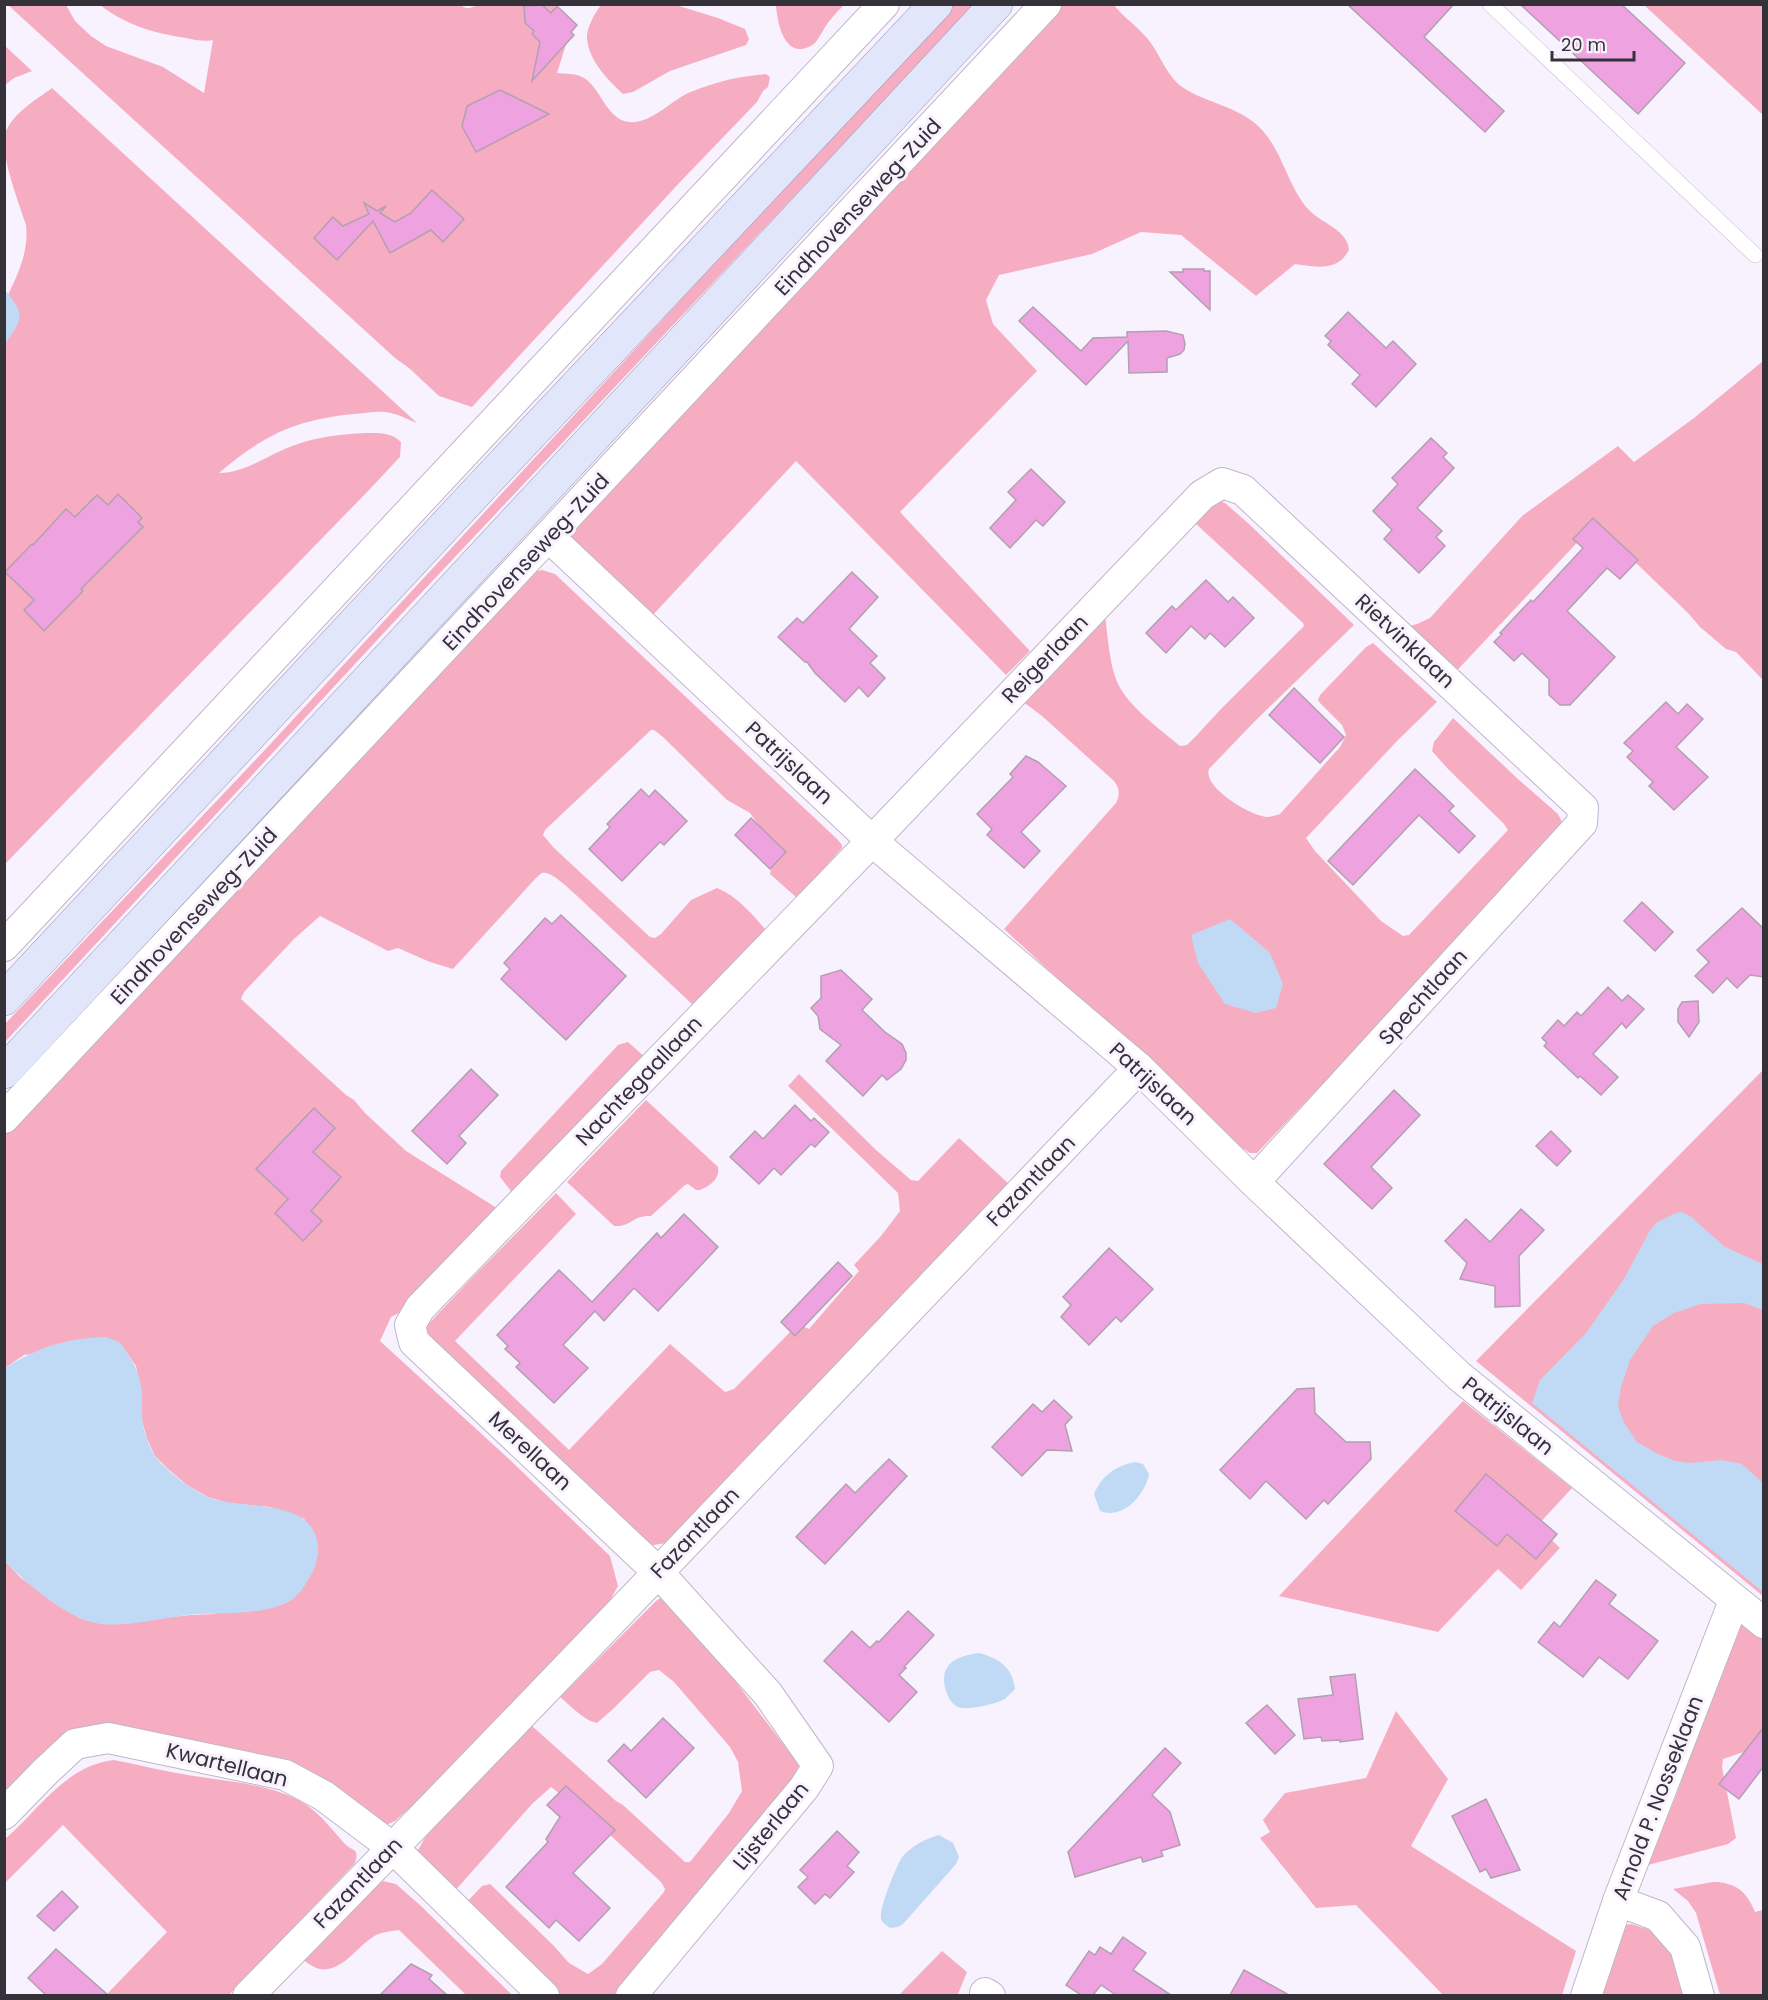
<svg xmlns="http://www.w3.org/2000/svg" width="1768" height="2000" viewBox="0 0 1768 2000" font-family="Poppins,sans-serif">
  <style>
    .green { fill: #f7adc1 }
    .water { fill: #c0daf6 }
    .building { fill: #efa2e0; stroke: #b2a0ae; stroke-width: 1.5 }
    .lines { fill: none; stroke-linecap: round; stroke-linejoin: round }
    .service-casing { stroke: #bfb6ca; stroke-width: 16 }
    .minor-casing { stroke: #bfb6ca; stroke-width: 32 }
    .primary-casing { stroke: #999cb5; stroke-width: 34 }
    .service { stroke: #fff; stroke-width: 15 }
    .minor { stroke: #fff; stroke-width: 30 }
    .primary { stroke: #e2e6fb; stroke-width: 33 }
    .labels { text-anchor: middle; stroke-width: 6; stroke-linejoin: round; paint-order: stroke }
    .street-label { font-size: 21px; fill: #353139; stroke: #f8f2ff }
  </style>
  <rect width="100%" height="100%" fill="#f8f2ff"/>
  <g class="green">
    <path d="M459,4C467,10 470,9 478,4L556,5L551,17L570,32L557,73C565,74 577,73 584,78C600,87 607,120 629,122C650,124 669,103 686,94C693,91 700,88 707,86C726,79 746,76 766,74L770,77L768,87L763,91L757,102L682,180L472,407L439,396L409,368L395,358L8,5H66L75,21L91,36L106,46L163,67L204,93L213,40C204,42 195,40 186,38C153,33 126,25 100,5Z"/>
    <path d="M601,5H676L718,18L745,29L749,39L746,45L670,71L633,92L623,94C608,80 589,61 587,39C586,28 595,13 601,5Z"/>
    <path d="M776,5V4L844,5C837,12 830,19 825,27C822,32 819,38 815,43C812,46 807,48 802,49C782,51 777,19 776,5Z"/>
    <polygon points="953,5 974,5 392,624 5,1042 4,1025 263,752"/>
    <path d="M1062,5H1114C1123,17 1136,25 1146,37C1161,53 1166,79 1187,90C1213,105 1243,108 1263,131C1284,155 1288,187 1309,210C1321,223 1348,230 1349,250C1337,272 1317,267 1295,264L1256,296L1181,235L1141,232L1092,254L999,275L986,300L993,324L1037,371L900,512L1030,651L1006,675L796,461L652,616L567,537Z"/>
    <polygon points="1644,5 1763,5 1763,115"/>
    <polygon points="4,45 32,71 14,78 5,85"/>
    <path d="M52,88L417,423C409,420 400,415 391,413C379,410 366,413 354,414C294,420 264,435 219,473C245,473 268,455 292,446C315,437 342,434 366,433C379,433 391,432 401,442L400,457L369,490L5,864L4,344C20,322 24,318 8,295C19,272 29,250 26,225C19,203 0,155 5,134C12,113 36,100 52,88Z"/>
    <polygon points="1763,361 1763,680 1736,652 1726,649 1700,627 1688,613 1608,536 1588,531 1448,680 1394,630 1417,624 1430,618 1522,516 1618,446 1634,462 1694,418"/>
    <path d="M1220,501L1225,503L1249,524L1354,625L1255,721L1209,769C1202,787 1251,816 1267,817C1271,817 1276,815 1280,814L1340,747L1346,735L1342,725L1320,703L1318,700L1320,695L1366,647L1373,643L1437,702L1398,740L1306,838L1315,851L1381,921L1403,936L1409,935L1508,830L1504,824L1448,769L1432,751L1434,742L1453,718L1519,780L1558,814L1564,826L1512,885L1257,1153H1250L1239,1146L1004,929L1116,803C1120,794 1120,789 1114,781L1042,716L1022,701L1105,615C1108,637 1109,664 1118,684C1130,708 1160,729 1180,746L1187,745L1196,736L1221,709L1304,626L1303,623L1195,523L1215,502Z"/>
    <path d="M542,570L555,574L837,839L842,845V848L797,898L770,874L775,848L750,813L727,800L663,737L654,730H651L545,830L543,835L554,848L650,937L655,938L661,934L691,900L717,888C737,896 752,914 766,930L694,1006L575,894C569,889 551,870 542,873C541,873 536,878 535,879L453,969L430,962L398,948L388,951L320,916L294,939L244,992L241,999L346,1095L354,1100L365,1113L406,1151L500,1210L401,1312L391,1317L380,1341L510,1460L610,1556L618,1586L606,1608L423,1796L395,1821L382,1827L317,1777L96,1731L5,1798V1561L21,1578L79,1618L102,1624L191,1615L215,1614L305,1519L270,1507L228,1503L208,1497L187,1485L168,1469L155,1456L147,1439L141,1417L142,1395L136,1366L120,1343L24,1355L5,1368V1135L532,572Z"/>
    <polygon points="628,1042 646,1058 515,1196 500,1177 501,1171 618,1045"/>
    <polygon points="1763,1070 1763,1596 1476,1361"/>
    <polygon points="799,1074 876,1150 911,1180 918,1181 959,1138 1009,1184 667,1543 647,1546 419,1334 470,1280 556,1193 576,1214 455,1341 569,1450 670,1344 725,1392 734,1389 798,1324 809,1329 859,1271 854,1265 881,1236 900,1211 898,1193 788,1086"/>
    <path d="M646,1100L718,1167C720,1179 710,1186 700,1190H696L688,1184L685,1185L651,1216C632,1215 632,1227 614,1226L567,1182Z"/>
    <polygon points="1463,1401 1572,1488 1537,1526 1560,1548 1521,1590 1498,1569 1438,1632 1279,1596"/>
    <path d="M663,1597L698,1632L802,1769L615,1995H559L465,1904L482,1886L490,1884L553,1945L569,1963L588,1974L602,1964L664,1892L665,1889L661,1882L596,1822L551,1787L532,1804L453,1893L418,1856V1850L426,1836L532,1726L616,1801L623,1805L685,1862H690L729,1813L742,1791L738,1762L730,1747L674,1682L659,1670L650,1672L613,1709L597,1723C583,1720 571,1706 560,1697L657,1600Z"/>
    <path d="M1744,1624L1763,1639L1764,1745L1723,1759L1722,1767L1736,1838L1728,1844L1648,1865C1648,1843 1666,1821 1674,1801C1693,1751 1708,1699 1725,1648L1735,1626Z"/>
    <polygon points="1396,1711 1448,1779 1411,1846 1576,1951 1562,1995 1443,1995 1356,1905 1316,1908 1260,1838 1270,1832 1263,1820 1285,1793 1366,1778"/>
    <path d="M114,1760C140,1765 167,1772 194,1776C231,1782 273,1784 305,1804C320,1814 332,1829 344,1843C352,1852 360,1847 355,1863L229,1995H106L167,1932L63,1825L5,1883V1839C39,1810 66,1765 114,1760Z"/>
    <path d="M383,1881L396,1884L421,1906L512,1995H466L399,1930C391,1931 383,1932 376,1935C358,1945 342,1973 320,1969C314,1968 308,1963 303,1960L363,1898Z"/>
    <path d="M1713,1882C1736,1882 1747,1892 1755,1912L1763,1910V1995H1720L1696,1913L1688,1901L1673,1889Z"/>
    <polygon points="1631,1924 1656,1932 1677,1962 1689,1996 1585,1996 1625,1925"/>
    <polygon points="942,1951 967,1972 958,1994 961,1995 899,1995"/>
  </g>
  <g class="water">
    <path d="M5,290C26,316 23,318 5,344Z"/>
    <polygon points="1230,919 1270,953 1283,984 1276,1008 1256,1013 1225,1004 1198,963 1191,935"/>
    <polygon points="1682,1212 1690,1216 1725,1247 1763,1264 1763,1310 1744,1303 1701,1304 1674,1313 1653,1326 1630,1360 1621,1387 1618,1406 1624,1423 1637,1442 1658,1454 1675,1461 1691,1463 1721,1460 1742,1464 1763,1483 1763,1592 1532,1403 1540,1380 1586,1333 1624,1279 1649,1232 1657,1222 1676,1213"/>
    <path d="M106,1337C110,1339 115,1340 119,1342C122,1344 125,1349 127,1353C136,1365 141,1379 142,1395C143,1402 141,1410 142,1417C143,1430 148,1445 155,1456C165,1470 192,1490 208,1497C237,1509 297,1500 313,1530C321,1544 319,1559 312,1573C308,1581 301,1592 294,1598C270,1617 216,1612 187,1615C162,1618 126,1627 102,1624C69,1621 27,1584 5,1561V1368C38,1347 67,1338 106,1337Z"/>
    <path d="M1135,1462L1143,1464L1149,1474C1145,1496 1122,1520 1100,1511L1094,1494C1102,1475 1116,1466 1135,1462Z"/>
    <path d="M979,1653C999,1658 1013,1668 1015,1689C1012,1692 1008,1696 1005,1699C996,1704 964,1712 956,1706C951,1703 948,1696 946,1691C938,1664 956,1656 979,1653Z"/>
    <path d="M939,1835L953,1843L959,1857L956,1864L903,1924L898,1927L890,1928C887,1925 881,1923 881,1918C879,1909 897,1863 903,1856C913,1845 925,1839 939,1835Z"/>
  </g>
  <g class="building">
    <polygon points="1347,4 1454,4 1424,37 1504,111 1485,132"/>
    <polygon points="1520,4 1621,4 1685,63 1638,114"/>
    <polygon points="542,5 551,13 557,6 577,25 571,32 574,35 532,81 540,42 532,34 534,31 525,23 524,6"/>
    <polygon points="500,90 549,114 476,152 462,126 467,106"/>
    <polygon points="432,190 464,219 443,242 431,230 390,253 373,221 337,260 314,238 333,217 343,226 369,214 364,203 377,211 386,206 380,213 395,222 411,213"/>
    <polygon points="1183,269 1204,269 1204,271 1210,271 1210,310 1170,272 1183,272"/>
    <polygon points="1033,307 1081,351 1093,338 1127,337 1127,332 1166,331 1183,335 1185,344 1184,350 1180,354 1167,358 1167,372 1129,373 1128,341 1086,385 1019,321"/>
    <polygon points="1348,312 1386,348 1393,341 1416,364 1376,407 1352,384 1360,375 1328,345 1331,341 1325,336"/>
    <polygon points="1431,438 1447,453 1443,457 1454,468 1417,508 1442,531 1436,537 1445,546 1419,573 1384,539 1392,530 1373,511 1398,484 1392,478"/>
    <polygon points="1031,469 1065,502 1043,526 1036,520 1010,548 990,528 1016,500 1008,492"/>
    <polygon points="118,494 142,518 138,522 143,527 81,589 83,591 44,631 24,610 34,600 5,572 32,544 33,545 66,509 75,517 97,495 108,505"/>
    <polygon points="1593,518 1638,560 1620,579 1607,568 1567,611 1615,657 1570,705 1560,705 1549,695 1549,679 1522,653 1514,661 1494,642 1502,634 1500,633 1514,618 1531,600 1533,602 1583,548 1573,539"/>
    <polygon points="852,572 878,597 849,629 877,656 870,663 885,678 868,697 859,687 845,702 815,673 807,662 805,662 778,637 797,618 803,623"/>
    <polygon points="1206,580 1228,602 1233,597 1254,618 1225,647 1210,633 1205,639 1191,626 1166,653 1146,633 1172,606 1176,610"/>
    <polygon points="1294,688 1344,737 1320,763 1269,715"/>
    <polygon points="1666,702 1678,714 1687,704 1703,719 1676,747 1708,777 1674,810 1649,786 1653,782 1627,757 1633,751 1624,743"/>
    <polygon points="1026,756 1038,762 1066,786 1021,832 1040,851 1024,868 987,835 992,829 977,814 1013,777 1010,774"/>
    <polygon points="1415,769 1454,806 1449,811 1475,836 1459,853 1419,815 1353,885 1328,861"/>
    <polygon points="641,789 649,797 655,790 687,821 664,845 660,842 622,881 589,849 610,827 607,824"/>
    <polygon points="751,818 786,852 770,869 735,835"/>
    <polygon points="1642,902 1673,932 1655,951 1624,921"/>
    <polygon points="1742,908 1764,929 1764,977 1750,975 1737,988 1727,978 1713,993 1695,976 1709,962 1697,950"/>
    <polygon points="561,915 626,976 566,1040 501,979 510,969 504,963 545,918 552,924"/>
    <polygon points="841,970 872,999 862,1010 885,1032 902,1044 906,1053 906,1060 901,1069 887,1080 882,1075 863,1096 826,1061 841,1045 820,1029 818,1016 811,1008 821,998 821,976"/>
    <polygon points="1608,987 1622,1001 1628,995 1644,1009 1626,1028 1622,1023 1593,1054 1618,1077 1601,1095 1580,1076 1578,1078 1559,1060 1544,1046 1547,1043 1542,1038 1558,1020 1564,1026 1577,1012 1581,1016"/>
    <polygon points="1698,1001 1699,1022 1689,1037 1678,1022 1678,1009 1682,1002"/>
    <polygon points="471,1069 498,1095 459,1136 466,1143 447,1164 412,1131"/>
    <polygon points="1394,1090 1420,1115 1371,1167 1392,1188 1372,1209 1324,1164"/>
    <polygon points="795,1105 811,1121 814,1118 829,1132 815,1147 811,1144 781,1175 774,1168 759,1184 730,1157 755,1131 763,1139"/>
    <polygon points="314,1108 335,1128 313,1152 341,1177 311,1211 322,1221 303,1241 275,1213 288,1199 256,1169"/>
    <polygon points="1551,1131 1571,1151 1557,1166 1536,1146"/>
    <polygon points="1521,1209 1544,1230 1519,1256 1520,1306 1495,1307 1495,1286 1460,1279 1467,1263 1445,1241 1466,1219 1490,1242"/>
    <polygon points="684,1214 718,1247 658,1311 634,1288 604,1321 595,1311 563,1345 588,1368 554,1403 516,1367 520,1363 505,1349 508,1346 497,1335 559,1270 592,1302 657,1233 661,1238"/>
    <polygon points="1109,1248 1153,1289 1121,1322 1116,1317 1089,1345 1061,1317 1071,1305 1063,1297"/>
    <polygon points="838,1262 852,1276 795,1336 781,1322"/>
    <polygon points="1314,1388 1315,1413 1346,1442 1370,1442 1371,1459 1328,1504 1324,1500 1306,1519 1266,1481 1250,1499 1220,1470 1297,1389"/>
    <polygon points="1054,1400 1072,1417 1065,1425 1072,1451 1047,1450 1022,1476 992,1447 1033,1404 1042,1412"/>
    <polygon points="889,1459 907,1476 825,1564 796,1537 846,1484 855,1493"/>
    <polygon points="1486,1474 1557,1534 1536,1559 1507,1534 1497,1546 1455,1511"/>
    <polygon points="1596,1580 1616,1595 1609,1604 1658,1641 1628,1679 1599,1657 1583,1677 1538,1642 1554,1622 1560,1627"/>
    <polygon points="908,1611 934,1635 904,1667 906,1668 899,1675 917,1692 889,1722 824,1661 852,1631 870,1648 877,1641 879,1642"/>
    <polygon points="1355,1674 1363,1739 1340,1742 1340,1740 1322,1741 1321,1737 1304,1739 1298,1699 1333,1695 1330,1677"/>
    <polygon points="1267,1705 1295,1735 1275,1754 1246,1723"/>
    <polygon points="663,1718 694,1748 646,1798 608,1761 624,1744 631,1751"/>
    <polygon points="1764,1727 1764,1766 1739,1799 1719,1784"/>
    <polygon points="1165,1748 1181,1763 1152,1795 1170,1812 1180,1845 1161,1851 1163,1856 1143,1862 1141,1857 1075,1877 1068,1852"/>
    <polygon points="566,1786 615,1830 573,1873 610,1908 579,1941 556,1920 549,1928 506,1887 548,1842 546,1839 560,1817 547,1805"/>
    <polygon points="1486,1799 1520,1870 1491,1878 1486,1869 1480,1872 1452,1816"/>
    <polygon points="837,1831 859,1852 847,1866 854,1872 830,1898 825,1894 815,1904 798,1887 808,1877 800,1870"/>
    <polygon points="62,1891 78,1907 54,1931 37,1916"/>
    <polygon points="1123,1937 1146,1953 1133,1970 1171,1995 1116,1995 1101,1985 1093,1995 1081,1995 1066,1985 1089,1951 1095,1955 1100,1947 1111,1954"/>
    <polygon points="56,1949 108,1995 46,1995 28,1978"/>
    <polygon points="411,1964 432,1975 429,1979 447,1995 380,1995"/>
    <polygon points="1244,1970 1289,1995 1230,1995"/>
  </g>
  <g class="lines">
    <g class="service-casing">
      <polyline id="service" points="1490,4 1755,255"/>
    </g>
    <g class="minor-casing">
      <g id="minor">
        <polyline points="549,537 872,841 1139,1068 1254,1182 1459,1376 1764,1623"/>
        <polyline points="4,946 884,4"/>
        <polyline points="4,1118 1046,4"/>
        <polyline points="4,1814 45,1772 75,1744 108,1738 285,1775 324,1796 393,1848 544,1996"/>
        <polyline points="1618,1901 1658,1916 1685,1947 1699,1996"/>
        <polyline points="985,1993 990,1996"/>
        <path d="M248,1996C549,1690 843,1378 1139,1068"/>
        <polyline points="631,1996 804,1788 818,1766 768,1694 658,1572 414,1342 410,1325 420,1308 872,841 1202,495 1222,483 1243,490 1583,808 1582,823 1254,1182"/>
        <polyline points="1586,1996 1618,1901 1734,1601"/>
      </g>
    </g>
    <g class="primary-casing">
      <g id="primary">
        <polyline points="4,999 483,485 936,4"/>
        <polyline points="4,1072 996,4"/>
      </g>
    </g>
    <use href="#service" class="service"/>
    <use href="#minor" class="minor"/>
    <use href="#primary" class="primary"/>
  </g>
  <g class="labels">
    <g class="street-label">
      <text transform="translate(858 207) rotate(-47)" y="7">Eindhovenseweg-Zuid</text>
      <text transform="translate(526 562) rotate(-47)" y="7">Eindhovenseweg-Zuid</text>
      <text transform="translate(1405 641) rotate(43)" y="7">Rietvinklaan</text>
      <text transform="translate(1045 659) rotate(-46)" y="7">Reigerlaan</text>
      <text transform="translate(789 763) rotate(43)" y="7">Patrijslaan</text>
      <text transform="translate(194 916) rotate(-47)" y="7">Eindhovenseweg-Zuid</text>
      <text transform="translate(1423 997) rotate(-48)" y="7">Spechtlaan</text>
      <text transform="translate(639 1081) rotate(-46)" y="7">Nachtegaallaan</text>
      <text transform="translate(1153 1084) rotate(43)" y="7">Patrijslaan</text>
      <text transform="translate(1031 1181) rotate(-46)" y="7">Fazantlaan</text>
      <text transform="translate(1508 1416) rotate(39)" y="7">Patrijslaan</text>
      <text transform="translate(530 1451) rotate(43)" y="7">Merellaan</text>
      <text transform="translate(695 1533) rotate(-46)" y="7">Fazantlaan</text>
      <text transform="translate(227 1765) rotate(14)" y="7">Kwartellaan</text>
      <text transform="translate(1658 1798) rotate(-69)" y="7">Arnold P. Nosseklaan</text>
      <text transform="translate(771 1826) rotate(-51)" y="7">Lijsterlaan</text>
      <text transform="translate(358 1883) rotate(-46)" y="7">Fazantlaan</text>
    </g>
  </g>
  <rect width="1768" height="2000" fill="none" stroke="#353139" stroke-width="12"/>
  <path d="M1552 51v9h82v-9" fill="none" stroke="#353139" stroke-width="3"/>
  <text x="1561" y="51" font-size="18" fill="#353139" stroke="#f8f2ff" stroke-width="4.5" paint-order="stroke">20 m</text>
</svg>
